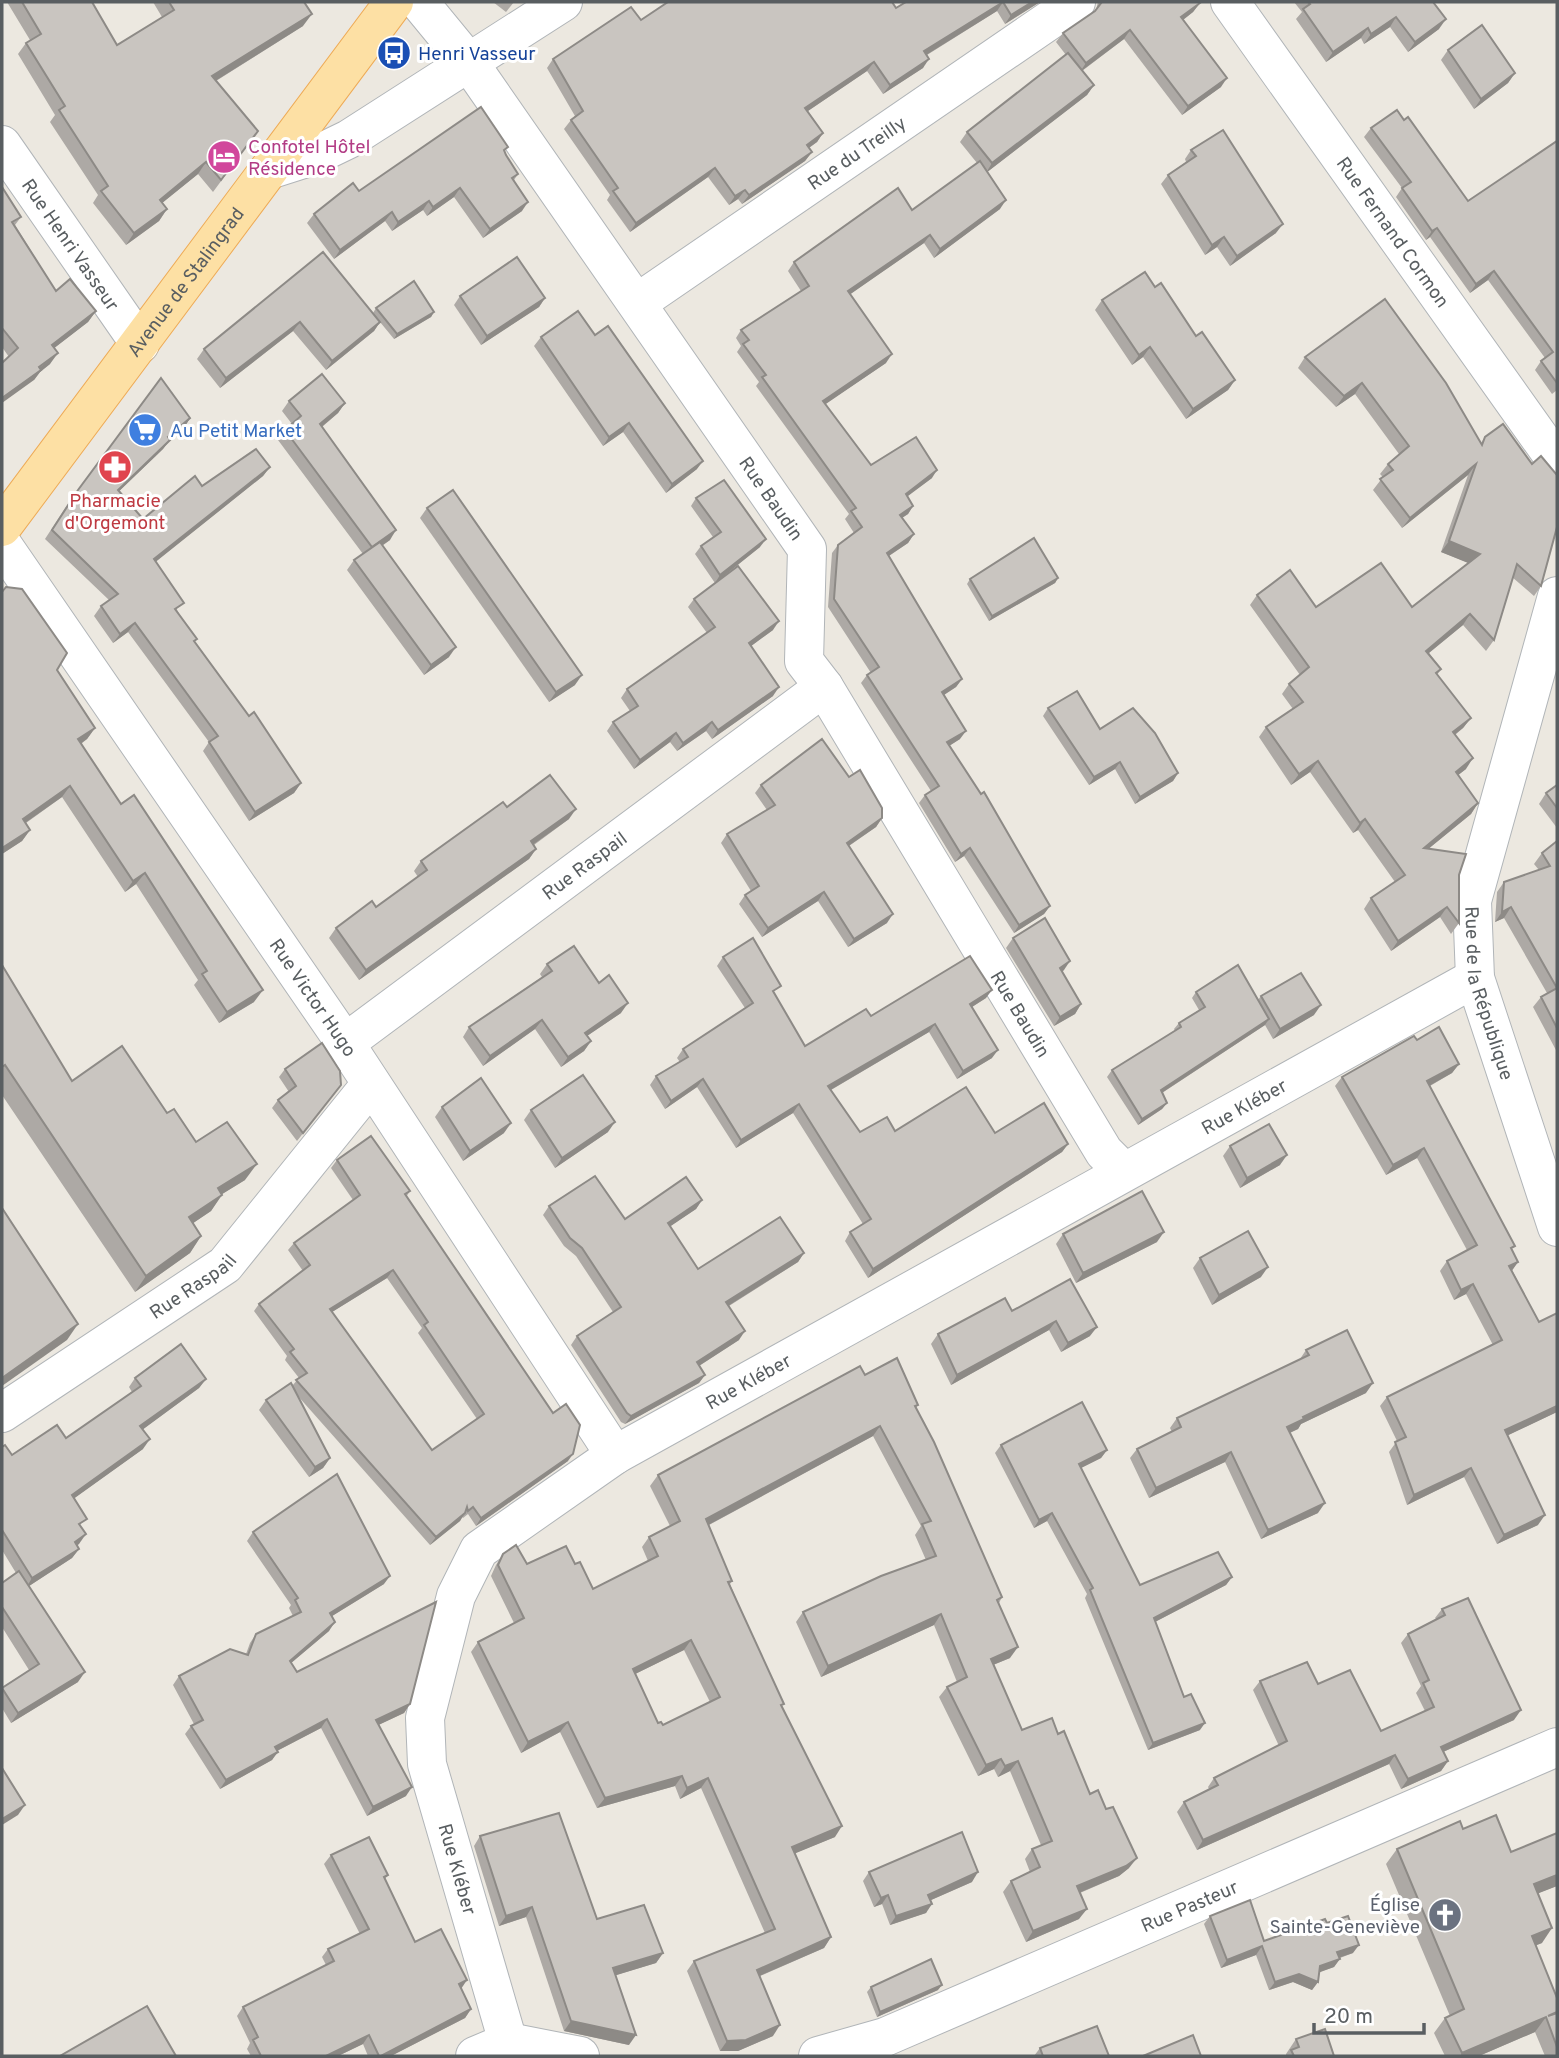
<svg xmlns="http://www.w3.org/2000/svg" width="1559" height="2058" viewBox="0 0 1559 2058" font-family="Overpass,sans-serif">
  <style>
    .lines { fill: none; stroke-linecap: round; stroke-linejoin: round }
    .minor-casing { stroke: #b1b5b8; stroke-width: 40 }
    .major-casing { stroke: #eeab57; stroke-width: 40 }
    .minor { stroke: #fff; stroke-width: 38 }
    .major { stroke: #fde0a4; stroke-width: 38 }
    .wall { fill: #ada9a5; fill-rule: evenodd }
    .shaded-wall { fill: #8d8a86 }
    .building { fill: #c9c5c0; stroke: #8d8a86; stroke-width: 2; fill-rule: evenodd }
    .labels { text-anchor: middle; stroke-width: 6; stroke-linejoin: round; paint-order: stroke }
    .transit-label { font-size: 19px; fill: #164399; stroke: #fff; text-anchor: start }
    .hotel-label { font-size: 19px; fill: #b23c85; stroke: #fff; text-anchor: start }
    .street-label { font-size: 19px; fill: #595e61; stroke: #fff }
    .shop-label { font-size: 19px; fill: #366cbe; stroke: #fff; text-anchor: start }
    .health-label { font-size: 19px; fill: #be3a42; stroke: #fff }
    .worship-label { font-size: 19px; fill: #5b616d; stroke: #fff; text-anchor: end }
  </style>
  <rect width="100%" height="100%" fill="#ece8e0"/>
  <g class="lines">
    <g class="minor-casing">
      <g id="minor">
        <path id="s1" d="M419,2L470,64L807,549L804,661L824,687L1104,1152L1123,1171"/>
        <path id="s2" d="M1230,2L1557,462"/>
        <path id="s3" d="M2,145L140,344"/>
        <polyline points="269,170 316,155 349,139 563,2"/>
        <path id="s4" d="M637,303L1076,2"/>
        <path id="s5" d="M2,544L345,1043L615,1455"/>
        <path id="s6" d="M1557,596L1472,901L1475,978L1557,1227"/>
        <path id="s7" d="M345,1043L824,687"/>
        <path id="s8" d="M2,1413L225,1265L371,1084"/>
        <path id="s9" d="M508,2042L427,1764L425,1718L456,1596L479,1550L615,1455L1475,978"/>
        <polyline points="475,2056 508,2042 580,2056"/>
        <path id="s10" d="M818,2056L885,2037L1557,1747"/>
      </g>
    </g>
    <g class="major-casing">
      <g id="major">
        <path id="s11" d="M2,527L394,2"/>
      </g>
    </g>
    <use href="#minor" class="minor"/>
    <use href="#major" class="major"/>
  </g>
  <g class="wall">
    <polygon points="7,2 92,2 117,45 162,17 153,2 304,2 303,26 216,81 258,131 213,192 198,174 162,203 167,209 159,221 126,245 93,203 98,195 50,122 55,115 18,54 26,43 30,40"/>
    <polygon points="493,2 514,2 506,12"/>
    <polygon points="906,2 1040,2 1005,24 997,11 927,55 923,68 883,94 867,71 808,111 823,133 817,142 809,148 812,152 805,161 742,204 738,199 729,205 708,177 630,232 607,200 610,195 564,129 571,120 575,116 547,68 553,59 641,20 896,8"/>
    <polygon points="1098,2 1199,2 1200,3 1193,12 1183,20 1221,87 1182,115 1124,39 1082,71 1094,85 1087,95 987,172 1000,209 934,258 924,243 850,294 886,363 825,404 871,465 932,478 907,496 913,506 908,514 902,518 914,534 908,543 889,556 962,679 956,687 944,695 960,739 949,746 1050,906 1044,914 1014,933 964,856 955,862 919,803 925,795 931,791 861,683 867,675 871,673 828,607 832,553 838,545 854,533 845,519 849,514 756,386 759,382 737,352 741,346 736,338 741,330 801,291 788,271 794,262 912,210 977,163 960,142 967,132 1066,55 1056,42 1063,33 1096,10"/>
    <polygon points="1294,2 1433,2 1439,29 1408,52 1390,27 1364,44 1361,38 1326,62 1296,19 1302,12"/>
    <polygon points="1448,50 1515,73 1508,83 1474,109 1441,60"/>
    <polygon points="1371,128 1468,201 1557,141 1557,390 1552,394 1535,370 1541,361 1545,358 1488,280 1470,293 1430,237 1426,240 1396,197 1402,188 1364,137"/>
    <polygon points="508,147 504,152 506,155 518,174 514,180 522,211 483,238 454,197 427,216 423,210 392,231 385,221 334,259 307,223 314,214 359,191"/>
    <polygon points="1191,150 1276,233 1230,266 1217,247 1205,255 1161,184 1168,175 1186,162 1185,159"/>
    <polygon points="2,187 21,217 15,225 56,291 96,311 88,322 54,348 50,364 40,372 34,380 9,357 2,347"/>
    <polygon points="323,252 373,313 376,308 434,312 431,317 394,339 380,322 374,331 326,370 293,331 220,388 197,359 204,349"/>
    <polygon points="1155,287 1196,336 1235,380 1228,390 1186,419 1143,357 1132,365 1095,310 1102,300"/>
    <polygon points="460,296 545,298 539,307 481,345 454,305"/>
    <polygon points="1385,299 1481,443 1485,437 1541,586 1534,596 1512,577 1494,640 1486,651 1463,625 1429,653 1441,669 1437,675 1471,718 1463,728 1455,735 1466,769 1458,775 1478,803 1471,814 1428,849 1459,875 1459,923 1451,934 1440,917 1391,951 1364,909 1371,898 1395,882 1358,830 1353,833 1310,772 1291,785 1259,737 1266,727 1293,709 1282,694 1289,684 1300,675 1250,605 1257,595 1316,607 1412,607 1469,563 1441,552 1468,475 1402,528 1373,490 1383,477 1380,474 1388,464 1399,454 1355,394 1336,407 1298,368 1305,357"/>
    <polygon points="541,337 697,469 666,493 623,432 603,446 534,346"/>
    <polygon points="289,401 345,403 338,413 322,427 390,540 382,546 449,657 424,675 347,570 354,560 363,554 278,440 285,430 292,424 282,411"/>
    <polygon points="190,418 184,428 169,440 163,449 119,491 143,519 202,486 270,467 263,476 156,561 178,612 195,642 249,716 301,783 294,793 249,821 203,751 209,742 128,632 113,643 94,616 101,606 109,600 45,539 71,499"/>
    <polygon points="696,498 760,547 715,583 695,554 701,546 713,537 691,506"/>
    <polygon points="427,508 575,685 549,702 420,518"/>
    <polygon points="1058,578 1055,583 989,621 967,584 970,579"/>
    <polygon points="2,592 57,670 95,728 87,739 81,744 254,1002 219,1023 194,985 198,980 136,884 125,892 62,797 26,823 30,830 22,841 2,854"/>
    <polygon points="694,599 773,630 751,646 773,696 712,739 706,731 677,751 670,742 634,769 607,731 613,722 630,711 621,698 627,689 707,633 688,607"/>
    <polygon points="1048,708 1100,729 1178,773 1173,781 1135,804 1115,769 1089,785 1043,716"/>
    <polygon points="849,777 882,818 876,827 849,846 887,923 848,947 818,901 762,937 739,904 745,895 751,891 721,843 727,834 767,810 755,793 761,785"/>
    <polygon points="1557,785 1557,828 1539,804 1546,793"/>
    <polygon points="507,807 569,819 534,845 536,849 529,859 359,980 329,938 336,928 376,907 418,877 414,871 421,861"/>
    <polygon points="1557,841 1557,1052 1533,1007 1541,997 1547,993 1504,918 1495,922 1497,892 1504,882 1539,870 1534,864 1542,853"/>
    <polygon points="1013,938 1064,970 1062,972 1081,1004 1075,1014 1054,1026 1006,948"/>
    <polygon points="723,957 775,995 805,1046 871,1016 986,998 972,1007 992,1058 957,1079 929,1032 831,1090 860,1132 895,1131 995,1133 1068,1144 1062,1152 868,1278 845,1241 850,1232 863,1224 793,1113 736,1148 697,1087 665,1109 650,1085 656,1076 680,1062 677,1058 683,1049 745,1008 717,966"/>
    <polygon points="547,964 599,983 621,1013 587,1036 591,1041 584,1051 561,1067 535,1029 483,1066 463,1037 469,1027 542,977 540,974"/>
    <polygon points="2,965 72,1081 167,1113 196,1142 245,1180 222,1194 211,1211 193,1223 201,1236 190,1253 135,1292 2,1095"/>
    <polygon points="1196,992 1258,1000 1261,996 1314,1015 1273,1039 1265,1025 1162,1093 1167,1103 1162,1109 1138,1125 1107,1077 1112,1070 1175,1031 1174,1029 1179,1023 1199,1010 1192,998"/>
    <polygon points="1417,1040 1459,1064 1452,1073 1430,1086 1518,1262 1512,1270 1539,1322 1557,1313 1557,1412 1508,1435 1538,1525 1497,1544 1464,1477 1407,1505 1389,1452 1397,1441 1380,1406 1387,1397 1493,1345 1466,1294 1454,1300 1440,1271 1447,1261 1467,1250 1417,1158 1386,1175 1335,1086 1342,1077"/>
    <polygon points="285,1069 341,1085 297,1141 272,1108 278,1100 289,1092 279,1077"/>
    <polygon points="442,1107 504,1133 463,1161 435,1117"/>
    <polygon points="531,1110 608,1132 555,1168 524,1120"/>
    <polygon points="1230,1146 1280,1165 1240,1188 1223,1156"/>
    <path d="M337,1160L410,1191L406,1197L568,1461L476,1526L468,1514L463,1518L462,1517L460,1521L430,1545L297,1395L330,1458L323,1468L309,1477L259,1410L266,1400L292,1386L299,1378L285,1360L287,1356L254,1311L259,1304L303,1271L288,1250L294,1243L353,1200L331,1168ZM387,1278L422,1328L418,1333L477,1419L432,1450L332,1312Z"/>
    <polygon points="702,1200 696,1209 670,1226 698,1269 804,1253 798,1262 729,1306 739,1340 699,1366 705,1375 699,1383 625,1424 621,1422 571,1345 577,1336 613,1312 576,1256 564,1246 543,1215 549,1206 625,1219"/>
    <polygon points="1063,1234 1157,1242 1076,1283 1056,1244"/>
    <polygon points="1200,1258 1261,1277 1212,1305 1193,1268"/>
    <polygon points="1070,1279 1090,1336 1061,1352 1049,1330 951,1385 931,1344 938,1334 1012,1311"/>
    <polygon points="1306,1350 1366,1393 1301,1424 1298,1429 1290,1433 1318,1513 1261,1539 1225,1462 1149,1498 1130,1458 1137,1449 1172,1432 1170,1428 1177,1418 1300,1359"/>
    <path d="M865,1375L918,1405L916,1408L1002,1597L999,1603L1010,1658L993,1665L1022,1730L1058,1734L1129,1868L1119,1876L1080,1893L1079,1919L1026,1942L1003,1892L1011,1881L1030,1872L1025,1859L1032,1849L1041,1845L1010,1771L998,1777L994,1769L978,1776L939,1697L947,1687L957,1682L934,1625L821,1677L796,1622L803,1612L926,1560L915,1535L921,1526L873,1436L709,1525L732,1581L730,1584L782,1707L835,1837L795,1853L831,1937L824,1948L760,1976L773,2036L738,2051H720L687,1971L694,1961L765,1933L701,1788L680,1799L675,1786L597,1808L560,1732L521,1753L471,1652L478,1642L514,1623L491,1576L496,1565L503,1554L527,1564H575L593,1589L648,1561L642,1547L649,1537L670,1526L650,1486L658,1475ZM684,1650L710,1702L663,1725L658,1723L635,1674Z"/>
    <polygon points="135,1378 206,1379 199,1388 143,1429 143,1449 74,1498 81,1527 79,1544 77,1545 79,1549 72,1558 29,1586 78,1682 11,1723 2,1708 2,1688 29,1670 2,1627 2,1583 16,1573 2,1550 2,1447 12,1455 66,1438 132,1392 129,1387"/>
    <polygon points="1001,1445 1107,1450 1101,1458 1081,1468 1140,1585 1232,1577 1226,1585 1155,1622 1184,1697 1200,1730 1148,1750 1085,1598 1087,1594 1047,1521 1034,1528 995,1453"/>
    <polygon points="253,1532 384,1584 332,1616 329,1631 291,1663 297,1672 410,1704 404,1713 378,1725 406,1796 367,1816 321,1728 277,1751 272,1760 220,1789 185,1734 191,1726 194,1724 173,1685 179,1676 246,1654 250,1643 256,1634 293,1616 289,1608 291,1605 247,1541"/>
    <polygon points="1442,1609 1514,1720 1443,1752 1448,1761 1441,1771 1401,1789 1389,1764 1197,1850 1177,1812 1184,1802 1209,1789 1208,1787 1214,1778 1279,1746 1253,1690 1260,1681 1318,1684 1381,1731 1425,1711 1416,1693 1421,1686 1401,1643 1408,1634 1436,1619 1435,1618"/>
    <polygon points="1463,1829 1511,1852 1557,1886 1538,1893 1542,1943 1536,1945 1557,1998 1557,2056 1545,2056 1535,2032 1479,2056 1445,2056 1434,2033 1445,2018 1450,2016 1386,1864 1397,1849"/>
    <polygon points="480,1836 597,1919 663,1953 656,1963 616,1975 629,2045 564,2031 526,1917 499,1926 474,1846"/>
    <polygon points="331,1855 388,1875 385,1879 415,1942 461,1988 471,2009 465,2018 391,2056 368,2056 363,2044 338,2056 251,2056 247,2049 250,2043 237,2016 243,2007 326,1965 322,1957 328,1949 360,1934 324,1864"/>
    <polygon points="869,1872 972,1882 931,1900 926,1913 890,1925 882,1904 874,1907 863,1881"/>
    <polygon points="1210,1916 1264,1941 1327,1923 1353,1953 1340,1958 1334,1967 1319,1972 1318,1982 1312,1990 1293,1982 1269,1990 1256,1955 1221,1968 1204,1924"/>
    <polygon points="871,1987 938,1990 877,2017 867,1992"/>
    <polygon points="1296,2039 1334,2056 1286,2056 1286,2054"/>
    <polygon points="1040,2048 1109,2056 1034,2056"/>
  </g>
  <g class="shaded-wall">
    <polygon points="1003,2 997,11 918,60 924,51"/>
    <polygon points="1032,2 1040,2 1005,24 1011,15"/>
    <polygon points="1200,3 1193,12 1175,26 1181,17"/>
    <polygon points="312,14 303,26 204,88 212,76"/>
    <polygon points="1396,17 1390,27 1364,44 1371,34"/>
    <polygon points="1446,19 1439,29 1408,52 1415,42"/>
    <polygon points="1368,28 1361,38 1326,62 1333,52"/>
    <polygon points="1130,30 1124,39 1080,72 1086,63"/>
    <polygon points="929,59 923,68 883,94 890,85"/>
    <polygon points="874,62 867,71 799,117 805,108"/>
    <polygon points="1515,73 1508,83 1474,109 1481,99"/>
    <polygon points="1227,78 1221,87 1182,115 1188,106"/>
    <polygon points="1094,85 1087,95 986,173 992,163"/>
    <polygon points="823,133 817,142 800,154 807,145"/>
    <polygon points="812,152 805,161 742,204 749,195"/>
    <polygon points="206,162 198,174 151,212 160,200"/>
    <polygon points="715,168 708,177 630,232 636,223"/>
    <polygon points="460,188 454,197 427,216 433,207"/>
    <polygon points="745,190 738,199 729,205 735,196"/>
    <polygon points="1006,200 1000,209 934,258 940,249"/>
    <polygon points="429,201 423,210 392,231 398,222"/>
    <polygon points="528,202 522,211 483,238 490,229"/>
    <polygon points="167,209 159,221 126,245 134,233"/>
    <polygon points="392,212 385,221 334,259 340,250"/>
    <polygon points="1283,224 1276,233 1230,266 1237,256"/>
    <polygon points="1437,228 1430,237 1426,240 1432,231"/>
    <polygon points="930,235 924,243 842,300 848,291"/>
    <polygon points="1224,237 1217,247 1205,255 1212,245"/>
    <polygon points="1494,271 1488,280 1470,293 1476,284"/>
    <polygon points="545,298 539,307 481,345 487,336"/>
    <polygon points="96,311 88,322 44,356 52,345"/>
    <polygon points="434,312 431,317 394,339 397,334"/>
    <polygon points="300,322 293,331 220,388 226,378"/>
    <polygon points="380,322 374,331 326,370 332,361"/>
    <polygon points="1150,347 1143,357 1132,365 1139,355"/>
    <polygon points="58,353 50,364 40,372 34,380 2,403 2,398"/>
    <polygon points="892,354 886,363 817,410 823,401"/>
    <polygon points="1235,380 1228,390 1186,419 1193,409"/>
    <polygon points="1362,383 1355,394 1336,407 1344,396"/>
    <polygon points="345,403 338,413 313,434 320,424"/>
    <polygon points="190,418 184,428 161,447 168,437"/>
    <polygon points="629,423 623,432 603,446 609,437"/>
    <polygon points="170,440 163,449 111,499 118,490"/>
    <polygon points="703,461 697,469 666,493 672,484"/>
    <polygon points="1476,464 1468,475 1402,528 1410,518"/>
    <polygon points="270,467 263,476 148,568 154,559"/>
    <polygon points="937,470 932,478 900,502 906,494"/>
    <polygon points="913,506 908,514 894,523 900,515"/>
    <polygon points="396,530 390,540 365,557 372,547"/>
    <polygon points="914,534 908,543 881,561 887,553"/>
    <polygon points="766,539 760,547 715,583 720,575"/>
    <polygon points="1449,541 1480,554 1473,565 1441,552"/>
    <polygon points="1058,578 1055,583 989,621 992,616"/>
    <polygon points="1470,614 1463,625 1419,661 1426,651"/>
    <polygon points="779,621 773,630 743,652 749,643"/>
    <polygon points="135,623 128,632 113,643 120,634"/>
    <polygon points="456,647 449,657 424,675 431,665"/>
    <polygon points="582,675 575,685 549,702 556,692"/>
    <polygon points="962,679 956,687 936,700 942,692"/>
    <polygon points="779,687 773,696 712,739 718,730"/>
    <polygon points="1471,718 1463,728 1445,742 1453,732"/>
    <polygon points="712,722 706,731 677,751 683,743"/>
    <polygon points="95,728 87,739 70,751 78,739"/>
    <polygon points="966,731 960,739 941,751 947,742"/>
    <polygon points="676,733 670,742 634,769 640,760"/>
    <polygon points="1473,758 1466,769 1448,783 1456,772"/>
    <polygon points="1318,761 1310,772 1291,785 1299,774"/>
    <polygon points="1120,762 1115,769 1089,785 1094,777"/>
    <polygon points="1178,773 1173,781 1135,804 1140,797"/>
    <polygon points="301,783 294,793 249,821 255,812"/>
    <polygon points="70,786 62,797 15,830 23,819"/>
    <polygon points="1478,803 1471,814 1416,859 1424,848"/>
    <polygon points="576,809 569,819 524,851 531,841"/>
    <polygon points="882,818 876,827 841,851 847,843"/>
    <polygon points="1365,819 1358,830 1353,833 1360,823"/>
    <polygon points="30,830 22,841 2,854 2,848"/>
    <polygon points="970,848 964,856 955,862 961,854"/>
    <polygon points="536,849 529,859 359,980 366,970"/>
    <polygon points="145,873 136,884 125,892 133,881"/>
    <polygon points="824,892 818,901 762,937 768,928"/>
    <polygon points="1050,906 1044,914 1014,933 1019,925"/>
    <polygon points="1447,907 1440,917 1391,951 1398,941"/>
    <polygon points="1511,907 1504,918 1495,922 1502,912"/>
    <polygon points="893,914 887,923 848,947 854,939"/>
    <polygon points="1070,961 1064,970 1053,977 1060,968"/>
    <polygon points="263,990 254,1002 219,1023 227,1012"/>
    <polygon points="992,990 986,998 964,1012 970,1004"/>
    <polygon points="628,1003 621,1013 578,1042 585,1033"/>
    <polygon points="1081,1004 1075,1014 1054,1026 1060,1017"/>
    <polygon points="1321,1005 1314,1015 1273,1039 1280,1029"/>
    <polygon points="1269,1019 1265,1025 1157,1096 1161,1090"/>
    <polygon points="542,1020 535,1029 483,1066 490,1056"/>
    <polygon points="935,1024 929,1032 822,1095 828,1086"/>
    <polygon points="591,1041 584,1051 561,1067 568,1057"/>
    <polygon points="998,1050 992,1058 957,1079 963,1071"/>
    <polygon points="1459,1064 1452,1073 1420,1091 1427,1081"/>
    <polygon points="703,1079 697,1087 665,1109 671,1101"/>
    <polygon points="1167,1103 1162,1109 1138,1125 1142,1119"/>
    <polygon points="799,1104 793,1113 736,1148 741,1140"/>
    <polygon points="615,1122 608,1132 555,1168 562,1158"/>
    <polygon points="511,1123 504,1133 463,1161 470,1151"/>
    <polygon points="1068,1144 1062,1152 868,1278 873,1269"/>
    <polygon points="1424,1148 1417,1158 1386,1175 1393,1165"/>
    <polygon points="1287,1155 1280,1165 1240,1188 1247,1178"/>
    <polygon points="257,1164 245,1180 206,1204 218,1188"/>
    <polygon points="222,1195 211,1211 177,1234 189,1217"/>
    <polygon points="702,1200 696,1209 662,1232 668,1223"/>
    <polygon points="1164,1232 1157,1242 1076,1283 1083,1273"/>
    <polygon points="201,1236 190,1253 135,1292 146,1276"/>
    <polygon points="804,1253 798,1262 720,1311 726,1302"/>
    <polygon points="1518,1262 1511,1272 1509,1266"/>
    <polygon points="1268,1267 1261,1277 1212,1305 1219,1295"/>
    <polygon points="393,1270 387,1278 324,1317 330,1309"/>
    <polygon points="1473,1284 1466,1294 1454,1300 1461,1290"/>
    <polygon points="1056,1321 1049,1330 951,1385 957,1375"/>
    <polygon points="78,1324 67,1340 2,1386 2,1378"/>
    <polygon points="1097,1327 1090,1336 1061,1352 1068,1343"/>
    <polygon points="745,1331 739,1340 691,1371 697,1362"/>
    <polygon points="705,1375 699,1383 625,1424 631,1416"/>
    <polygon points="206,1379 199,1388 134,1436 140,1426"/>
    <polygon points="1373,1383 1366,1393 1301,1424 1298,1429 1280,1437 1287,1427 1303,1417"/>
    <polygon points="1557,1406 1557,1412 1498,1440 1505,1430"/>
    <polygon points="880,1426 873,1436 699,1530 706,1519"/>
    <polygon points="150,1439 143,1449 65,1505 72,1495"/>
    <polygon points="1107,1450 1101,1458 1073,1472 1079,1464"/>
    <polygon points="1231,1452 1225,1462 1149,1498 1156,1488"/>
    <polygon points="573,1454 568,1461 476,1526 481,1518"/>
    <polygon points="330,1458 323,1468 309,1477 315,1467"/>
    <polygon points="1471,1468 1464,1477 1407,1505 1414,1495"/>
    <polygon points="1325,1503 1318,1513 1261,1539 1268,1530"/>
    <polygon points="465,1513 460,1521 430,1545 436,1537"/>
    <polygon points="1052,1513 1047,1521 1034,1528 1039,1520"/>
    <polygon points="1545,1515 1538,1525 1497,1544 1504,1535"/>
    <polygon points="86,1534 79,1544 68,1551 75,1542"/>
    <polygon points="79,1549 72,1558 26,1588 32,1578"/>
    <polygon points="390,1576 384,1584 324,1621 330,1613"/>
    <polygon points="1232,1577 1226,1585 1149,1625 1154,1618"/>
    <polygon points="941,1614 934,1625 821,1677 828,1666"/>
    <polygon points="335,1622 329,1631 284,1669 290,1661"/>
    <polygon points="691,1640 684,1650 625,1679 633,1669"/>
    <polygon points="1018,1647 1010,1658 983,1669 991,1659"/>
    <polygon points="85,1672 78,1682 11,1723 18,1713"/>
    <polygon points="410,1704 404,1713 370,1729 376,1720"/>
    <polygon points="1521,1710 1514,1720 1434,1756 1441,1747"/>
    <polygon points="327,1719 321,1728 269,1755 275,1747"/>
    <polygon points="568,1722 560,1732 521,1753 528,1742"/>
    <polygon points="1205,1723 1200,1730 1148,1750 1153,1743"/>
    <polygon points="278,1752 272,1760 220,1789 226,1780"/>
    <polygon points="1395,1755 1389,1764 1197,1850 1203,1840"/>
    <polygon points="1001,1759 994,1769 978,1776 986,1765"/>
    <polygon points="1018,1761 1010,1771 998,1777 1005,1766"/>
    <polygon points="1448,1761 1441,1771 1401,1789 1408,1779"/>
    <polygon points="682,1776 675,1786 597,1808 605,1798"/>
    <polygon points="708,1778 701,1788 680,1799 687,1788"/>
    <polygon points="412,1787 406,1796 367,1816 373,1807"/>
    <polygon points="25,1805 18,1815 2,1825 2,1819"/>
    <polygon points="842,1826 835,1837 784,1858 792,1847"/>
    <polygon points="1137,1858 1129,1868 1119,1876 1069,1897 1077,1886"/>
    <polygon points="978,1872 972,1882 922,1904 928,1895"/>
    <polygon points="1557,1875 1557,1886 1524,1899 1534,1884"/>
    <polygon points="888,1895 882,1904 874,1907 881,1898"/>
    <polygon points="932,1904 926,1913 890,1925 896,1916"/>
    <polygon points="532,1907 526,1917 499,1926 506,1916"/>
    <polygon points="1087,1909 1079,1919 1026,1942 1033,1931"/>
    <polygon points="1552,1928 1542,1943 1522,1951 1532,1936"/>
    <polygon points="831,1937 824,1948 750,1980 757,1970"/>
    <polygon points="1359,1945 1353,1953 1332,1960 1337,1952"/>
    <polygon points="1262,1946 1256,1955 1221,1968 1227,1960"/>
    <polygon points="663,1953 656,1963 607,1978 613,1968"/>
    <polygon points="1340,1959 1334,1967 1315,1974 1320,1966"/>
    <polygon points="1299,1974 1318,1982 1312,1990 1293,1982 1269,1990 1275,1982"/>
    <polygon points="467,1980 461,1989 459,1984"/>
    <polygon points="942,1985 938,1990 877,2017 880,2012"/>
    <polygon points="471,2009 465,2018 391,2056 381,2056"/>
    <polygon points="1546,2017 1535,2032 1479,2056 1460,2056 1462,2053"/>
    <polygon points="571,2021 636,2035 629,2045 564,2031"/>
    <polygon points="780,2025 773,2036 738,2051 720,2051 727,2041"/>
    <polygon points="369,2035 363,2044 338,2056 326,2056"/>
  </g>
  <g class="building">
    <polygon points="22,2 92,2 117,45 174,10 169,2 304,2 312,14 212,76 258,131 221,180 206,162 160,200 167,209 134,233 101,191 108,186 59,110 65,106 26,43 41,34"/>
    <polygon points="668,2 892,2 896,8 906,2 1003,2 924,51 929,59 890,85 874,62 805,108 823,133 807,145 812,152 749,195 745,190 735,196 715,168 636,223 613,191 618,188 571,120 583,111 553,59 631,7 641,20"/>
    <polygon points="1003,2 1032,2 1011,15"/>
    <polygon points="1102,2 1199,2 1200,3 1181,17 1227,78 1188,106 1130,30 1086,63 1063,33 1095,11"/>
    <polygon points="1308,2 1433,2 1446,19 1415,42 1396,17 1371,34 1368,28 1333,52 1303,9 1310,4"/>
    <polygon points="1482,25 1515,73 1481,99 1448,50"/>
    <polygon points="1068,53 1094,85 992,163 967,132"/>
    <polygon points="481,107 508,147 504,150 506,155 518,174 512,178 528,202 490,229 460,188 433,207 429,201 398,222 392,212 340,250 314,214 353,183 359,191"/>
    <polygon points="1397,110 1404,120 1408,117 1468,201 1557,141 1557,383 1541,361 1553,352 1494,271 1476,284 1437,228 1432,231 1402,188 1411,182 1371,128"/>
    <polygon points="1223,130 1283,224 1237,256 1224,237 1212,245 1168,175 1196,156 1191,150"/>
    <polygon points="980,161 1006,200 940,249 930,235 848,291 892,354 823,401 871,465 916,437 937,470 906,494 913,506 900,515 914,534 887,553 962,679 942,692 966,731 947,742 981,794 984,792 1050,906 1019,925 970,848 961,854 925,795 939,786 867,675 879,667 834,599 838,545 862,527 851,511 856,508 762,377 766,375 743,344 749,340 741,330 809,286 794,262 898,188 912,210"/>
    <polygon points="2,187 21,217 12,222 56,291 70,279 96,311 52,345 58,353 39,367 41,370 2,398 2,363 18,348 2,328"/>
    <polygon points="323,252 380,322 332,361 300,322 226,378 204,349"/>
    <polygon points="517,257 545,298 487,336 460,296"/>
    <polygon points="1145,272 1155,287 1161,283 1196,336 1202,332 1235,380 1193,409 1150,347 1139,355 1102,300"/>
    <polygon points="414,281 434,312 397,334 376,308"/>
    <polygon points="1385,299 1446,383 1482,445 1485,437 1503,424 1532,464 1541,456 1557,475 1557,527 1541,586 1517,564 1494,640 1470,614 1426,651 1441,669 1436,673 1471,718 1453,732 1473,758 1456,772 1478,803 1424,848 1466,854 1459,875 1459,923 1447,907 1398,941 1371,898 1405,875 1365,819 1360,823 1318,761 1299,774 1266,727 1303,702 1289,684 1309,667 1257,595 1290,570 1316,607 1381,563 1412,607 1480,554 1449,541 1476,464 1410,518 1380,479 1393,470 1388,464 1409,446 1362,383 1344,396 1305,357"/>
    <polygon points="578,311 595,335 608,326 703,461 672,484 629,423 609,437 541,337"/>
    <polygon points="322,374 345,403 320,424 396,530 372,547 285,430 301,416 289,401"/>
    <polygon points="161,378 190,418 168,437 170,440 118,490 143,519 195,476 202,486 256,449 270,467 154,559 184,603 175,609 197,639 194,641 249,716 254,712 301,783 255,812 209,742 218,736 135,623 120,634 101,606 118,594 52,530 78,490"/>
    <polygon points="724,480 766,539 720,575 701,546 721,532 696,498"/>
    <polygon points="453,490 582,675 556,692 427,508"/>
    <polygon points="1034,538 1058,578 992,616 970,579"/>
    <polygon points="380,542 456,647 431,665 354,560"/>
    <polygon points="738,566 779,621 749,643 779,687 718,730 712,722 683,743 676,733 640,760 613,722 638,706 627,689 715,627 694,599"/>
    <polygon points="6,587 22,589 67,653 57,670 95,728 78,739 121,804 134,795 263,990 227,1012 202,974 207,971 145,873 133,881 70,786 23,819 30,830 2,848 2,592"/>
    <polygon points="1077,691 1100,729 1133,708 1155,733 1178,773 1140,797 1120,762 1094,777 1048,708"/>
    <polygon points="822,739 849,777 860,770 882,808 882,818 847,843 893,914 854,939 824,892 768,928 745,895 759,886 727,834 775,805 761,785"/>
    <polygon points="550,775 576,809 531,841 536,849 366,970 336,928 372,901 376,907 427,870 421,861 503,802 507,807"/>
    <polygon points="1557,785 1557,808 1546,793"/>
    <polygon points="1557,841 1557,1028 1541,997 1557,988 1511,907 1502,912 1504,882 1550,866 1542,853"/>
    <polygon points="1045,918 1070,961 1060,968 1081,1004 1060,1017 1013,938"/>
    <polygon points="753,938 781,986 773,991 805,1046 866,1009 871,1016 970,956 992,990 970,1004 998,1050 963,1071 935,1024 828,1086 860,1132 887,1117 895,1131 966,1087 995,1133 1044,1103 1068,1144 873,1269 850,1232 871,1219 799,1104 741,1140 703,1079 671,1101 656,1076 688,1057 683,1049 753,1003 723,957"/>
    <polygon points="574,946 599,983 609,975 628,1003 585,1033 591,1041 568,1057 542,1020 490,1056 469,1027 552,971 547,964"/>
    <polygon points="2,965 72,1081 122,1046 167,1113 174,1109 196,1142 227,1122 257,1164 218,1188 222,1195 189,1217 201,1236 146,1276 5,1065 2,1067"/>
    <polygon points="1238,965 1269,1019 1161,1090 1167,1103 1142,1119 1112,1070 1181,1027 1179,1023 1205,1007 1196,992"/>
    <polygon points="1301,973 1321,1005 1280,1029 1261,996"/>
    <polygon points="1439,1027 1459,1064 1427,1081 1515,1246 1511,1248 1518,1262 1509,1266 1539,1322 1557,1313 1557,1406 1505,1430 1545,1515 1504,1535 1471,1468 1414,1495 1395,1442 1406,1437 1387,1397 1502,1340 1473,1284 1461,1290 1447,1261 1477,1245 1424,1148 1393,1165 1342,1077 1414,1036 1417,1040"/>
    <polygon points="322,1043 340,1071 341,1085 303,1133 278,1100 296,1086 285,1069"/>
    <polygon points="583,1075 615,1122 562,1158 531,1110"/>
    <polygon points="481,1078 511,1123 470,1151 442,1107"/>
    <polygon points="1269,1124 1287,1155 1247,1178 1230,1146"/>
    <path d="M371,1136L410,1191L405,1194L553,1413L566,1404L580,1425L573,1454L481,1518L473,1507L468,1511L467,1507L465,1513L436,1537L296,1380L307,1373L290,1352L294,1349L259,1304L310,1265L294,1243L360,1195L337,1160ZM393,1270L428,1322L424,1325L484,1414L432,1450L330,1309Z"/>
    <polygon points="595,1176 625,1219 686,1177 702,1200 668,1223 698,1269 780,1217 804,1253 726,1302 745,1331 697,1362 705,1375 631,1416 627,1413 577,1336 621,1307 582,1248 570,1238 549,1206"/>
    <polygon points="1142,1191 1164,1232 1083,1273 1063,1234"/>
    <polygon points="2,1208 78,1324 2,1378"/>
    <polygon points="1248,1231 1268,1267 1219,1295 1200,1258"/>
    <polygon points="1070,1279 1097,1327 1068,1343 1056,1321 957,1375 938,1334 1005,1298 1012,1311"/>
    <polygon points="1347,1330 1373,1383 1303,1417 1304,1419 1287,1427 1325,1503 1268,1530 1231,1452 1156,1488 1137,1449 1181,1427 1177,1418 1309,1355 1306,1350"/>
    <polygon points="181,1344 206,1379 140,1426 150,1439 72,1495 87,1519 79,1524 86,1534 75,1542 79,1549 32,1578 2,1530 2,1447 5,1445 12,1455 57,1425 66,1438 141,1386 135,1378"/>
    <path d="M897,1358L918,1405L915,1406L934,1442L1002,1597L997,1600L1018,1647L991,1659L1022,1730L1052,1718L1058,1734L1064,1731L1090,1794L1098,1790L1106,1809L1113,1807L1137,1858L1126,1866L1077,1886L1087,1909L1033,1931L1011,1881L1040,1867L1032,1849L1052,1841L1018,1761L1005,1766L1001,1759L986,1765L947,1687L967,1677L941,1614L828,1666L803,1612L881,1576L936,1556L922,1524L931,1521L880,1426L706,1519L732,1581L728,1582L784,1704L781,1705L842,1826L792,1847L831,1937L757,1970L780,2025L746,2040L727,2041L694,1961L775,1929L708,1778L687,1788L682,1776L605,1798L568,1722L528,1742L478,1642L524,1618L498,1565L503,1554L516,1545L527,1564L566,1546L575,1564L580,1562L593,1589L658,1556L649,1537L680,1521L658,1475L860,1366L865,1375ZM691,1640L720,1697L663,1725L661,1722L658,1723L633,1669Z"/>
    <polygon points="291,1383 330,1458 315,1467 266,1400"/>
    <polygon points="1082,1402 1107,1450 1079,1464 1140,1585 1218,1552 1232,1577 1154,1618 1184,1697 1191,1694 1205,1723 1153,1743 1090,1590 1093,1588 1052,1513 1039,1520 1001,1445"/>
    <polygon points="337,1474 390,1576 330,1613 335,1622 290,1661 297,1672 436,1602 410,1704 376,1720 412,1787 373,1807 327,1719 275,1747 278,1752 226,1780 191,1726 203,1720 179,1676 230,1649 248,1655 256,1634 301,1612 295,1600 298,1598 253,1532"/>
    <polygon points="19,1571 85,1672 18,1713 2,1688 39,1664 2,1607 2,1583"/>
    <polygon points="1468,1598 1521,1710 1441,1747 1448,1761 1408,1779 1395,1755 1203,1840 1184,1802 1218,1785 1214,1778 1287,1741 1260,1681 1307,1662 1318,1684 1350,1670 1381,1731 1434,1707 1423,1683 1429,1680 1408,1634 1445,1615 1442,1609"/>
    <polygon points="2,1768 25,1805 2,1819"/>
    <polygon points="559,1813 597,1919 644,1905 663,1953 613,1968 636,2035 571,2021 532,1907 506,1916 480,1836"/>
    <polygon points="1496,1815 1511,1852 1557,1833 1557,1875 1534,1884 1552,1928 1532,1936 1557,1998 1557,2012 1548,2016 1557,2013 1557,2047 1546,2017 1462,2053 1445,2018 1464,2009 1397,1849 1460,1821 1463,1829"/>
    <polygon points="962,1832 978,1872 928,1895 932,1904 896,1916 888,1895 881,1898 869,1872"/>
    <polygon points="369,1837 388,1875 384,1877 415,1942 441,1929 467,1980 459,1984 471,2009 381,2056 379,2056 369,2035 326,2056 261,2056 253,2040 258,2037 243,2007 334,1961 328,1949 369,1929 331,1855"/>
    <polygon points="1250,1900 1264,1941 1325,1919 1327,1923 1348,1916 1359,1945 1337,1952 1340,1959 1320,1966 1318,1982 1299,1974 1275,1982 1262,1946 1227,1960 1210,1916"/>
    <polygon points="931,1959 942,1985 880,2012 871,1987"/>
    <polygon points="147,2006 176,2056 60,2056"/>
    <polygon points="1097,2026 1109,2056 1043,2056 1040,2048"/>
    <polygon points="1325,2029 1334,2056 1294,2056 1291,2050 1299,2047 1296,2039"/>
    <polygon points="1193,2035 1201,2056 1143,2056"/>
  </g>
  <defs>
    <g id="bus-disc" transform="scale(1.75)"><circle r="9.5" fill="#1a4fb4" stroke="#fff"/><path d="M-5-6H5V4H4V6H2V4H-2V6H-4V4H-5ZM-3.5-4V0h7V-4ZM-3.5 1.2v1.5H-2V1.2ZM2 1.2v1.5H3.5V1.2Z" fill="#fff"/></g>
    <g id="hotel-disc" transform="scale(1.75)"><circle r="9.5" fill="#d1479c" stroke="#fff"/><path d="M-6-4.5h1.5V1H6V5H4.5V3h-9V5H-6ZM-4 0a1.8 1.8 0 1 1 3.6 0ZM.5 0V-2.5h3Q6-2.5 6 0Z" fill="#fff"/></g>
    <g id="supermarket-disc" transform="scale(1.75)"><circle r="9.5" fill="#3f7fe0" stroke="#fff"/><path d="M-6-5.5h2.5l.6 2H6L4.5 2H-2.5L-4.4-4H-6ZM-1.5 3.2a1.3 1.3 0 1 0 .1 0ZM3 3.2a1.3 1.3 0 1 0 .1 0Z" fill="#fff"/></g>
    <g id="pharmacy-disc" transform="scale(1.75)"><circle r="9.5" fill="#e0444e" stroke="#fff"/><path d="M-2-6h4v4h4v4h-4v4h-4v-4h-4v-4h4Z" fill="#fff"/></g>
    <g id="church-disc" transform="scale(1.75)"><circle r="9.5" fill="#6b7280" stroke="#fff"/><path d="M-1.2-6h2.4v3.5h3.3v2.4h-3.3V6h-2.4V-.1h-3.3v-2.4h3.3Z" fill="#fff"/></g>
  </defs>
  <g fill-rule="evenodd">
    <use href="#bus-disc" x="394" y="53"/>
    <use href="#hotel-disc" x="224" y="157"/>
    <use href="#supermarket-disc" x="145" y="430"/>
    <use href="#pharmacy-disc" x="115" y="467"/>
    <use href="#church-disc" x="1445" y="1915"/>
  </g>
  <g class="labels">
    <g class="transit-label">
      <text x="418" y="60">Henri Vasseur</text>
    </g>
    <g class="hotel-label">
      <text x="248" y="153">Confotel Hôtel<tspan x="248" dy="22">Résidence</tspan></text>
    </g>
    <g class="street-label">
      <text dy="7" stroke="none"><textPath href="#s4" startOffset="266">Rue du Treilly</textPath></text>
      <text dy="7" stroke="none"><textPath href="#s2" startOffset="282">Rue Fernand Cormon</textPath></text>
      <text dy="7" stroke="none"><textPath href="#s3" startOffset="121">Rue Henri Vasseur</textPath></text>
      <text dy="7" stroke="none"><textPath href="#s11" startOffset="306">Avenue de Stalingrad</textPath></text>
      <text dy="7" stroke="none"><textPath href="#s1" startOffset="609">Rue Baudin</textPath></text>
      <text dy="7" stroke="none"><textPath href="#s7" startOffset="298">Rue Raspail</textPath></text>
      <text dy="7" stroke="none"><textPath href="#s6" startOffset="411">Rue de la République</textPath></text>
      <text dy="7" stroke="none"><textPath href="#s5" startOffset="550">Rue Victor Hugo</textPath></text>
      <text dy="7" stroke="none"><textPath href="#s1" startOffset="1197">Rue Baudin</textPath></text>
      <text dy="7" stroke="none"><textPath href="#s9" startOffset="1398">Rue Kléber</textPath></text>
      <text dy="7" stroke="none"><textPath href="#s8" startOffset="229">Rue Raspail</textPath></text>
      <text dy="7" stroke="none"><textPath href="#s9" startOffset="831">Rue Kléber</textPath></text>
      <text transform="translate(458 1869) rotate(74)" y="7">Rue Kléber</text>
      <text dy="7" stroke="none"><textPath href="#s10" startOffset="401">Rue Pasteur</textPath></text>
    </g>
    <g class="shop-label">
      <text x="170" y="437">Au Petit Market</text>
    </g>
    <g class="health-label">
      <text x="115" y="507">Pharmacie<tspan x="115" dy="22">d'Orgemont</tspan></text>
    </g>
    <g class="worship-label">
      <text x="1420" y="1911">Église<tspan x="1420" dy="22">Sainte-Geneviève</tspan></text>
    </g>
  </g>
  <rect width="1559" height="2058" fill="none" stroke="#595e61" stroke-width="7"/>
  <path d="M1314 2023v10h110v-10" fill="none" stroke="#595e61" stroke-width="3.5"/>
  <text x="1324" y="2023" font-size="21" fill="#595e61" stroke="#ffffff" stroke-width="5" paint-order="stroke">20 m</text>
</svg>
